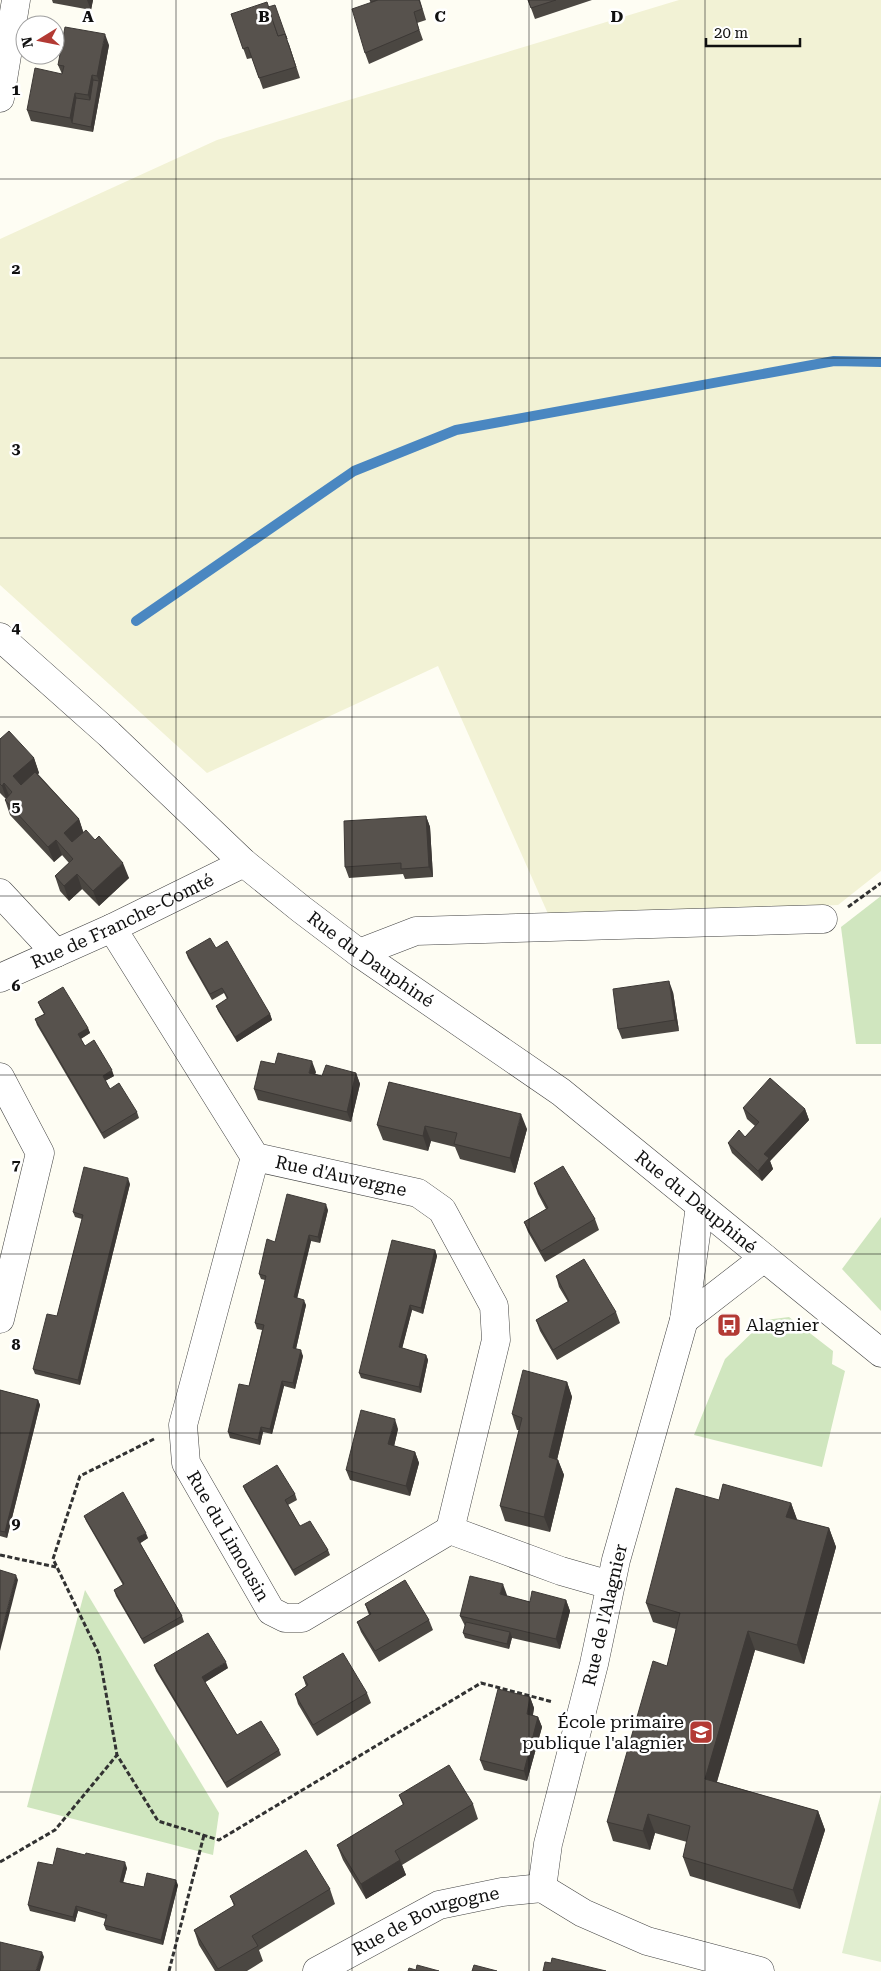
<svg xmlns="http://www.w3.org/2000/svg" width="881" height="1971" viewBox="0 0 881 1971" font-family="'Roboto Serif',serif">
  <style>
    .farmland { fill: #f2f2d5 }
    .green { fill: #d0e6bf }
    .pitch { fill: #e1eed0 }
    .lines { fill: none; stroke-linecap: round; stroke-linejoin: round }
    .stream { stroke: #4a87c1; stroke-width: 10 }
    .minor-casing { stroke: #434343; stroke-width: 29 }
    .path { stroke: #323232; stroke-width: 3; stroke-dasharray: 5 2.5; stroke-linecap: butt }
    .minor { stroke: #fff; stroke-width: 28 }
    .wall { fill: #4b4742 }
    .shaded-wall { fill: #3d3936 }
    .building { fill: #57524d; stroke: #3d3936 }
    .grid { fill: none; stroke: #101010; stroke-width: 1; stroke-opacity: 0.55 }
    .labels { text-anchor: middle; stroke-width: 5; stroke-linejoin: round; paint-order: stroke }
    .street-label { font-size: 18px; fill: #101010; stroke: #fff }
    .poi-label { font-size: 18px; fill: #101010; stroke: #fff; text-anchor: start }
    .grid-label { font-size: 16px; text-anchor: middle; font-weight: bold; fill: #101010; stroke: #fff; stroke-width: 5; stroke-linejoin: round; paint-order: stroke }
  </style>
  <rect width="100%" height="100%" fill="#fefdf3"/>
  <polygon class="farmland" points="679,0 881,0 881,871 838,905 549,916 438,666 207,773 0,585 0,239 217,140"/>
  <g class="green">
    <polygon points="881,896 881,1044 856,1044 841,927"/>
    <polygon points="881,1217 881,1311 842,1269"/>
    <polygon points="789,1317 833,1351 832,1364 845,1371 822,1467 694,1435 725,1359 765,1320"/>
    <polygon points="85,1590 219,1813 213,1855 27,1807"/>
  </g>
  <polygon class="pitch" points="881,1793 881,1962 842,1953"/>
  <g class="lines">
    <polyline class="stream" points="136,621 354,471 456,430 834,361 881,362"/>
    <g class="minor-casing">
      <g id="minor">
        <polyline points="0,98 16,0"/>
        <path id="s1" d="M0,637L109,734L244,863L301,909L359,953L561,1092L881,1353"/>
        <polyline points="0,893 56,953"/>
        <path id="s2" d="M112,928L255,1157L418,1193L442,1210L494,1306L496,1340L450,1530"/>
        <polyline points="359,953 416,931 823,919"/>
        <path id="s3" d="M0,978L112,928L244,863"/>
        <polyline points="0,1077 40,1153 0,1319"/>
        <path id="s4" d="M255,1157L183,1425L186,1463L271,1611L285,1618H302L450,1530L561,1571L610,1585"/>
        <polyline points="700,1206 684,1320 616,1560 594,1664 548,1844 542,1888 583,1913 647,1941 760,1971"/>
        <polyline points="684,1320 764,1258"/>
        <path id="s5" d="M317,1971L439,1905L502,1892L542,1888"/>
      </g>
    </g>
    <g class="path">
      <polyline points="848,907 881,883"/>
      <polyline points="154,1439 80,1476 53,1559 99,1654 117,1755 158,1821 219,1840 481,1683 553,1702"/>
      <polyline points="0,1555 56,1567"/>
      <polyline points="0,1862 55,1830 117,1755"/>
      <polyline points="169,1971 204,1835"/>
    </g>
    <use href="#minor" class="minor"/>
  </g>
  <g class="wall">
    <polygon points="52,0 93,0 91,10 53,3"/>
    <polygon points="370,0 420,0 426,20 417,23 423,40 369,64 365,53 371,2"/>
    <polygon points="528,0 592,0 535,19"/>
    <polygon points="268,7 289,44 300,78 263,89 252,58 247,59 231,14"/>
    <polygon points="109,45 93,132 31,121 27,110 62,74 58,65"/>
    <polygon points="0,739 34,758 39,773 38,774 79,819 83,832 129,878 99,906 82,889 69,901 60,891 55,876 69,863 62,855 54,862 10,815 5,800 6,799 0,793"/>
    <polygon points="426,816 430,827 433,877 405,879 403,874 349,878 345,867"/>
    <polygon points="216,948 270,1014 272,1020 237,1042 218,1011 216,1006 227,999 224,993 212,1000 188,958 186,952"/>
    <polygon points="673,992 679,1031 622,1039 618,1029"/>
    <polygon points="38,1002 88,1028 90,1033 81,1039 85,1046 114,1076 105,1081 110,1089 137,1112 139,1118 104,1139 37,1025 35,1019 44,1014 40,1007"/>
    <polygon points="316,1072 315,1074 322,1076 356,1073 360,1084 351,1122 258,1100 254,1089"/>
    <polygon points="389,1082 527,1129 515,1173 460,1159 455,1147 431,1141 428,1151 383,1140 377,1125"/>
    <polygon points="743,1108 805,1109 809,1120 770,1161 773,1169 762,1181 732,1153 728,1143 745,1137 755,1126 747,1119"/>
    <polygon points="534,1183 595,1219 599,1230 545,1262 528,1232 524,1222 546,1209 538,1194"/>
    <polygon points="130,1184 80,1385 35,1374 33,1369 57,1316 82,1219 75,1217 73,1212"/>
    <polygon points="328,1210 320,1243 311,1241 297,1298 306,1305 296,1349 303,1356 295,1389 284,1386 272,1434 263,1432 260,1445 230,1438 228,1432 249,1386 262,1330 257,1329 255,1323 265,1280 261,1279 259,1274 275,1242"/>
    <polygon points="435,1250 437,1256 423,1314 412,1310 402,1348 426,1355 428,1360 421,1393 361,1378 359,1373"/>
    <polygon points="556,1276 616,1312 620,1323 557,1360 540,1331 536,1320 568,1302 559,1287"/>
    <polygon points="567,1382 572,1397 557,1460 558,1460 564,1475 550,1532 505,1521 500,1506 519,1430 517,1430 512,1414"/>
    <polygon points="0,1390 38,1400 40,1405 7,1538 0,1536"/>
    <polygon points="398,1429 394,1446 415,1452 419,1463 410,1496 350,1480 346,1470"/>
    <polygon points="243,1486 295,1494 297,1500 288,1505 300,1526 328,1550 330,1555 295,1576 245,1491"/>
    <polygon points="719,1500 791,1503 797,1520 829,1528 836,1547 804,1664 755,1650 717,1782 818,1811 825,1830 800,1909 690,1876 683,1857 687,1842 655,1833 650,1850 613,1841 607,1822 667,1666 676,1629 653,1622 646,1603"/>
    <polygon points="84,1516 148,1538 140,1543 182,1616 184,1622 144,1644 116,1596 114,1590 123,1585 86,1521"/>
    <polygon points="507,1595 507,1596 530,1602 566,1600 570,1611 560,1649 512,1638 509,1649 465,1638 463,1633 465,1626 460,1616"/>
    <polygon points="365,1604 429,1620 433,1630 379,1662 361,1632 357,1622 369,1615"/>
    <polygon points="154,1665 228,1668 205,1682 237,1735 279,1750 281,1755 227,1788 156,1671"/>
    <polygon points="303,1677 367,1693 371,1703 317,1736 298,1704 295,1694 306,1686"/>
    <polygon points="530,1697 534,1708 533,1715 538,1717 542,1727 527,1781 484,1770 480,1760"/>
    <polygon points="399,1795 473,1804 478,1819 402,1865 406,1875 366,1899 343,1860 337,1845 403,1805"/>
    <polygon points="53,1865 127,1868 123,1882 144,1887 178,1885 163,1945 106,1930 104,1925 106,1919 78,1911 75,1922 30,1911 28,1905"/>
    <polygon points="330,1889 335,1904 259,1950 263,1961 247,1971 215,1971 199,1945 194,1930 234,1906 230,1896"/>
  </g>
  <g class="shaded-wall">
    <polygon points="87,0 93,0 91,10"/>
    <polygon points="105,34 109,45 93,132 91,127 99,81 97,76"/>
    <polygon points="92,75 95,85 92,106 88,95"/>
    <polygon points="75,93 78,103 72,123 70,118"/>
    <polygon points="34,758 39,773 19,791 13,776"/>
    <polygon points="4,783 10,798 7,801 2,786"/>
    <polygon points="426,816 430,827 433,877 429,867"/>
    <polygon points="79,819 84,834 69,848 64,833"/>
    <polygon points="56,840 62,855 54,862 48,847"/>
    <polygon points="123,863 129,878 99,906 93,891"/>
    <polygon points="77,874 82,889 69,901 64,886"/>
    <polygon points="669,981 673,992 679,1031 675,1020"/>
    <polygon points="270,1014 272,1020 237,1042 235,1037"/>
    <polygon points="88,1028 90,1033 80,1039 78,1034"/>
    <polygon points="312,1061 316,1072 312,1083 309,1073"/>
    <polygon points="112,1070 114,1076 105,1081 103,1076"/>
    <polygon points="356,1073 360,1084 351,1122 347,1112"/>
    <polygon points="805,1109 809,1120 770,1161 773,1169 762,1181 758,1171 764,1154"/>
    <polygon points="521,1114 527,1129 515,1173 510,1158"/>
    <polygon points="425,1126 431,1141 428,1151 423,1136"/>
    <polygon points="128,1178 130,1184 80,1385 78,1380"/>
    <polygon points="326,1204 328,1210 320,1243 318,1237"/>
    <polygon points="309,1235 311,1241 296,1303 294,1297"/>
    <polygon points="435,1250 437,1256 423,1314 421,1308"/>
    <polygon points="304,1300 306,1305 295,1353 293,1348"/>
    <polygon points="410,1305 412,1310 401,1353 399,1347"/>
    <polygon points="301,1350 303,1356 295,1389 293,1383"/>
    <polygon points="426,1355 428,1360 421,1393 419,1387"/>
    <polygon points="282,1381 284,1386 272,1434 270,1429"/>
    <polygon points="567,1382 572,1397 554,1472 549,1457"/>
    <polygon points="38,1400 40,1405 7,1538 5,1532"/>
    <polygon points="395,1419 398,1429 392,1455 388,1444"/>
    <polygon points="261,1427 263,1432 260,1445 258,1440"/>
    <polygon points="415,1452 419,1463 410,1496 406,1486"/>
    <polygon points="558,1460 564,1475 550,1532 544,1517"/>
    <polygon points="791,1503 798,1522 786,1517"/>
    <polygon points="829,1528 836,1547 804,1664 797,1645"/>
    <polygon points="146,1533 148,1538 139,1544 137,1538"/>
    <polygon points="16,1575 18,1580 0,1651 0,1638"/>
    <polygon points="503,1584 507,1595 504,1605 500,1594"/>
    <polygon points="566,1600 570,1611 560,1649 556,1639"/>
    <polygon points="748,1631 755,1650 712,1798 705,1779"/>
    <polygon points="510,1632 512,1637 509,1649 507,1644"/>
    <polygon points="226,1662 228,1668 204,1683 202,1677"/>
    <polygon points="530,1697 534,1708 531,1724 527,1714"/>
    <polygon points="538,1717 542,1727 527,1781 524,1771"/>
    <polygon points="818,1811 825,1830 800,1909 793,1890"/>
    <polygon points="648,1814 655,1833 650,1850 643,1831"/>
    <polygon points="400,1860 406,1875 366,1899 361,1884"/>
    <polygon points="125,1862 127,1868 122,1887 120,1882"/>
    <polygon points="176,1880 178,1885 163,1945 161,1940"/>
    <polygon points="76,1906 78,1911 75,1922 73,1917"/>
    <polygon points="42,1952 44,1957 40,1971 36,1971"/>
  </g>
  <g class="building">
    <polygon points="370,0 378,0 371,2"/>
    <polygon points="378,0 419,0 422,9 414,12 419,30 365,53 352,9"/>
    <polygon points="528,0 556,0 531,8"/>
    <polygon points="267,2 278,36 285,34 296,67 259,78 248,47 243,49 231,14"/>
    <polygon points="275,5 287,39 285,34 278,36 268,7"/>
    <polygon points="65,27 105,34 97,76 92,75 88,95 75,93 70,118 27,110 35,68 62,74 64,66 58,65"/>
    <polygon points="93,80 99,81 91,127 72,123 76,98 90,100"/>
    <polygon points="9,731 34,758 13,776 21,785 35,772 79,819 64,833 72,842 86,830 95,840 99,836 123,863 93,891 77,874 64,886 55,876 73,859 56,840 48,847 5,800 12,792 4,783 2,786 0,784 0,739"/>
    <polygon points="426,816 429,867 401,869 401,863 345,867 344,821"/>
    <polygon points="210,938 216,948 227,941 270,1014 235,1037 216,1006 228,998 222,988 210,994 186,952"/>
    <polygon points="669,981 675,1020 618,1029 613,989"/>
    <polygon points="63,987 88,1028 78,1034 85,1046 94,1040 112,1070 103,1076 110,1089 119,1083 137,1112 102,1133 35,1019 45,1014 38,1002"/>
    <polygon points="278,1053 312,1061 309,1073 322,1076 326,1065 356,1073 347,1112 254,1089 261,1061 275,1064"/>
    <polygon points="770,1078 805,1109 764,1154 769,1158 758,1171 728,1143 739,1130 745,1137 759,1122 743,1108"/>
    <polygon points="389,1082 521,1114 510,1158 454,1144 457,1133 425,1126 423,1136 377,1125"/>
    <polygon points="563,1166 595,1219 541,1251 524,1222 548,1208 534,1183"/>
    <polygon points="84,1167 128,1178 78,1380 33,1369 47,1314 57,1316 83,1215 73,1212"/>
    <polygon points="287,1194 326,1204 318,1237 309,1235 294,1297 304,1300 293,1348 301,1350 293,1383 282,1381 270,1429 261,1427 258,1440 228,1432 239,1384 249,1386 264,1325 255,1323 266,1276 259,1274 267,1239 275,1242"/>
    <polygon points="392,1240 435,1250 421,1308 410,1305 399,1347 426,1355 419,1387 359,1373"/>
    <polygon points="584,1259 616,1312 553,1350 536,1320 569,1301 556,1276"/>
    <polygon points="523,1370 567,1382 549,1457 558,1460 544,1517 500,1506 522,1418 512,1414"/>
    <polygon points="0,1390 38,1400 5,1532 0,1531"/>
    <polygon points="361,1410 395,1419 388,1444 415,1452 406,1486 346,1470"/>
    <polygon points="277,1465 295,1494 285,1500 300,1526 310,1521 328,1550 293,1570 243,1486"/>
    <polygon points="723,1484 791,1503 786,1517 829,1528 797,1645 748,1631 705,1779 818,1811 793,1890 683,1857 690,1826 648,1814 643,1831 607,1822 653,1661 667,1666 680,1613 646,1603 676,1488 719,1500"/>
    <polygon points="123,1492 146,1533 137,1538 182,1616 142,1639 114,1590 124,1584 84,1516"/>
    <polygon points="0,1570 16,1575 0,1638"/>
    <polygon points="470,1576 503,1584 500,1594 530,1602 532,1591 566,1600 556,1639 460,1616"/>
    <polygon points="405,1580 429,1620 375,1651 357,1622 371,1614 365,1604"/>
    <polygon points="466,1622 510,1632 507,1644 463,1633"/>
    <polygon points="208,1633 226,1662 202,1677 237,1735 261,1721 279,1750 225,1783 154,1665"/>
    <polygon points="343,1653 367,1693 313,1725 295,1694 308,1685 303,1677"/>
    <polygon points="498,1689 530,1697 527,1714 538,1717 524,1771 480,1760"/>
    <polygon points="449,1765 473,1804 395,1851 400,1860 361,1884 337,1845 404,1804 399,1795"/>
    <polygon points="57,1848 85,1855 86,1853 125,1862 120,1882 144,1887 147,1873 176,1880 161,1940 104,1925 107,1915 76,1906 73,1917 28,1905 38,1862 53,1865"/>
    <polygon points="306,1850 330,1889 252,1936 258,1946 218,1969 194,1930 235,1905 230,1896"/>
    <polygon points="0,1942 42,1952 36,1971 0,1971"/>
    <polygon points="552,1958 606,1971 543,1971 545,1962 551,1963"/>
    <polygon points="417,1965 439,1971 408,1971 409,1968 416,1970"/>
    <polygon points="474,1965 497,1971 472,1971"/>
  </g>
  <path class="grid" d="M176,0V1971M352,0V1971M529,0V1971M705,0V1971M0,179H881M0,358H881M0,538H881M0,717H881M0,896H881M0,1075H881M0,1254H881M0,1433H881M0,1613H881M0,1792H881"/>
  <defs>
    <g id="bus-square" transform="scale(1.25)"><rect x="-9" y="-9" width="18" height="18" rx="4" fill="#b33a34" stroke="#fff"/><path d="M-5-6H5V4H4V6H2V4H-2V6H-4V4H-5ZM-3.5-4V0h7V-4ZM-3.5 1.2v1.5H-2V1.2ZM2 1.2v1.5H3.5V1.2Z" fill="#fff"/></g>
    <g id="school-square" transform="scale(1.25)"><rect x="-9" y="-9" width="18" height="18" rx="4" fill="#b33a34" stroke="#fff"/><path d="M0-5L7-2L0 1L-7-2ZM-4 1L0 2.5L4 1V4Q0 6-4 4Z" fill="#fff"/></g>
  </defs>
  <g fill-rule="evenodd">
    <use href="#bus-square" x="729" y="1325"/>
    <use href="#school-square" x="701" y="1732"/>
  </g>
  <g class="labels">
    <g class="street-label">
      <text dy="6" stroke="none"><textPath href="#s3" startOffset="135">Rue de Franche-Comté</textPath></text>
      <text dy="6" stroke="none"><textPath href="#s1" startOffset="492">Rue du Dauphiné</textPath></text>
      <text dy="6" stroke="none"><textPath href="#s2" startOffset="358">Rue d'Auvergne</textPath></text>
      <text dy="6" stroke="none"><textPath href="#s1" startOffset="898">Rue du Dauphiné</textPath></text>
      <text dy="6" stroke="none"><textPath href="#s4" startOffset="400">Rue du Limousin</textPath></text>
      <text transform="translate(605 1615) rotate(-77)" y="6">Rue de l'Alagnier</text>
      <text dy="6" stroke="none"><textPath href="#s5" startOffset="121">Rue de Bourgogne</textPath></text>
    </g>
    <g class="poi-label">
      <text x="746" y="1331">Alagnier</text>
      <text x="684" y="1728" text-anchor="end">École primaire<tspan x="684" dy="21">publique l'alagnier</tspan></text>
    </g>
  </g>
  <g class="grid-label">
    <text x="88" y="22">A</text>
    <text x="264" y="22">B</text>
    <text x="440" y="22">C</text>
    <text x="617" y="22">D</text>
    <text x="16" y="95">1</text>
    <text x="16" y="274">2</text>
    <text x="16" y="454">3</text>
    <text x="16" y="633">4</text>
    <text x="16" y="812">5</text>
    <text x="16" y="991">6</text>
    <text x="16" y="1170">7</text>
    <text x="16" y="1350">8</text>
    <text x="16" y="1529">9</text>
  </g>
  <g transform="translate(40 40) rotate(260)"><circle r="24" fill="#ffffff" stroke="#9f9f9f"/>
  <path d="M0-4L9 19L0 12L-9 19Z" fill="#b33a34"/>
  <text y="-8" font-size="14" font-weight="bold" text-anchor="middle" fill="#101010">N</text>
  </g>
  <path d="M706 38v8h94v-8" fill="none" stroke="#101010" stroke-width="2.5"/>
  <text x="714" y="38" font-size="15" fill="#101010" stroke="#ffffff" stroke-width="4" paint-order="stroke">20 m</text>
</svg>
